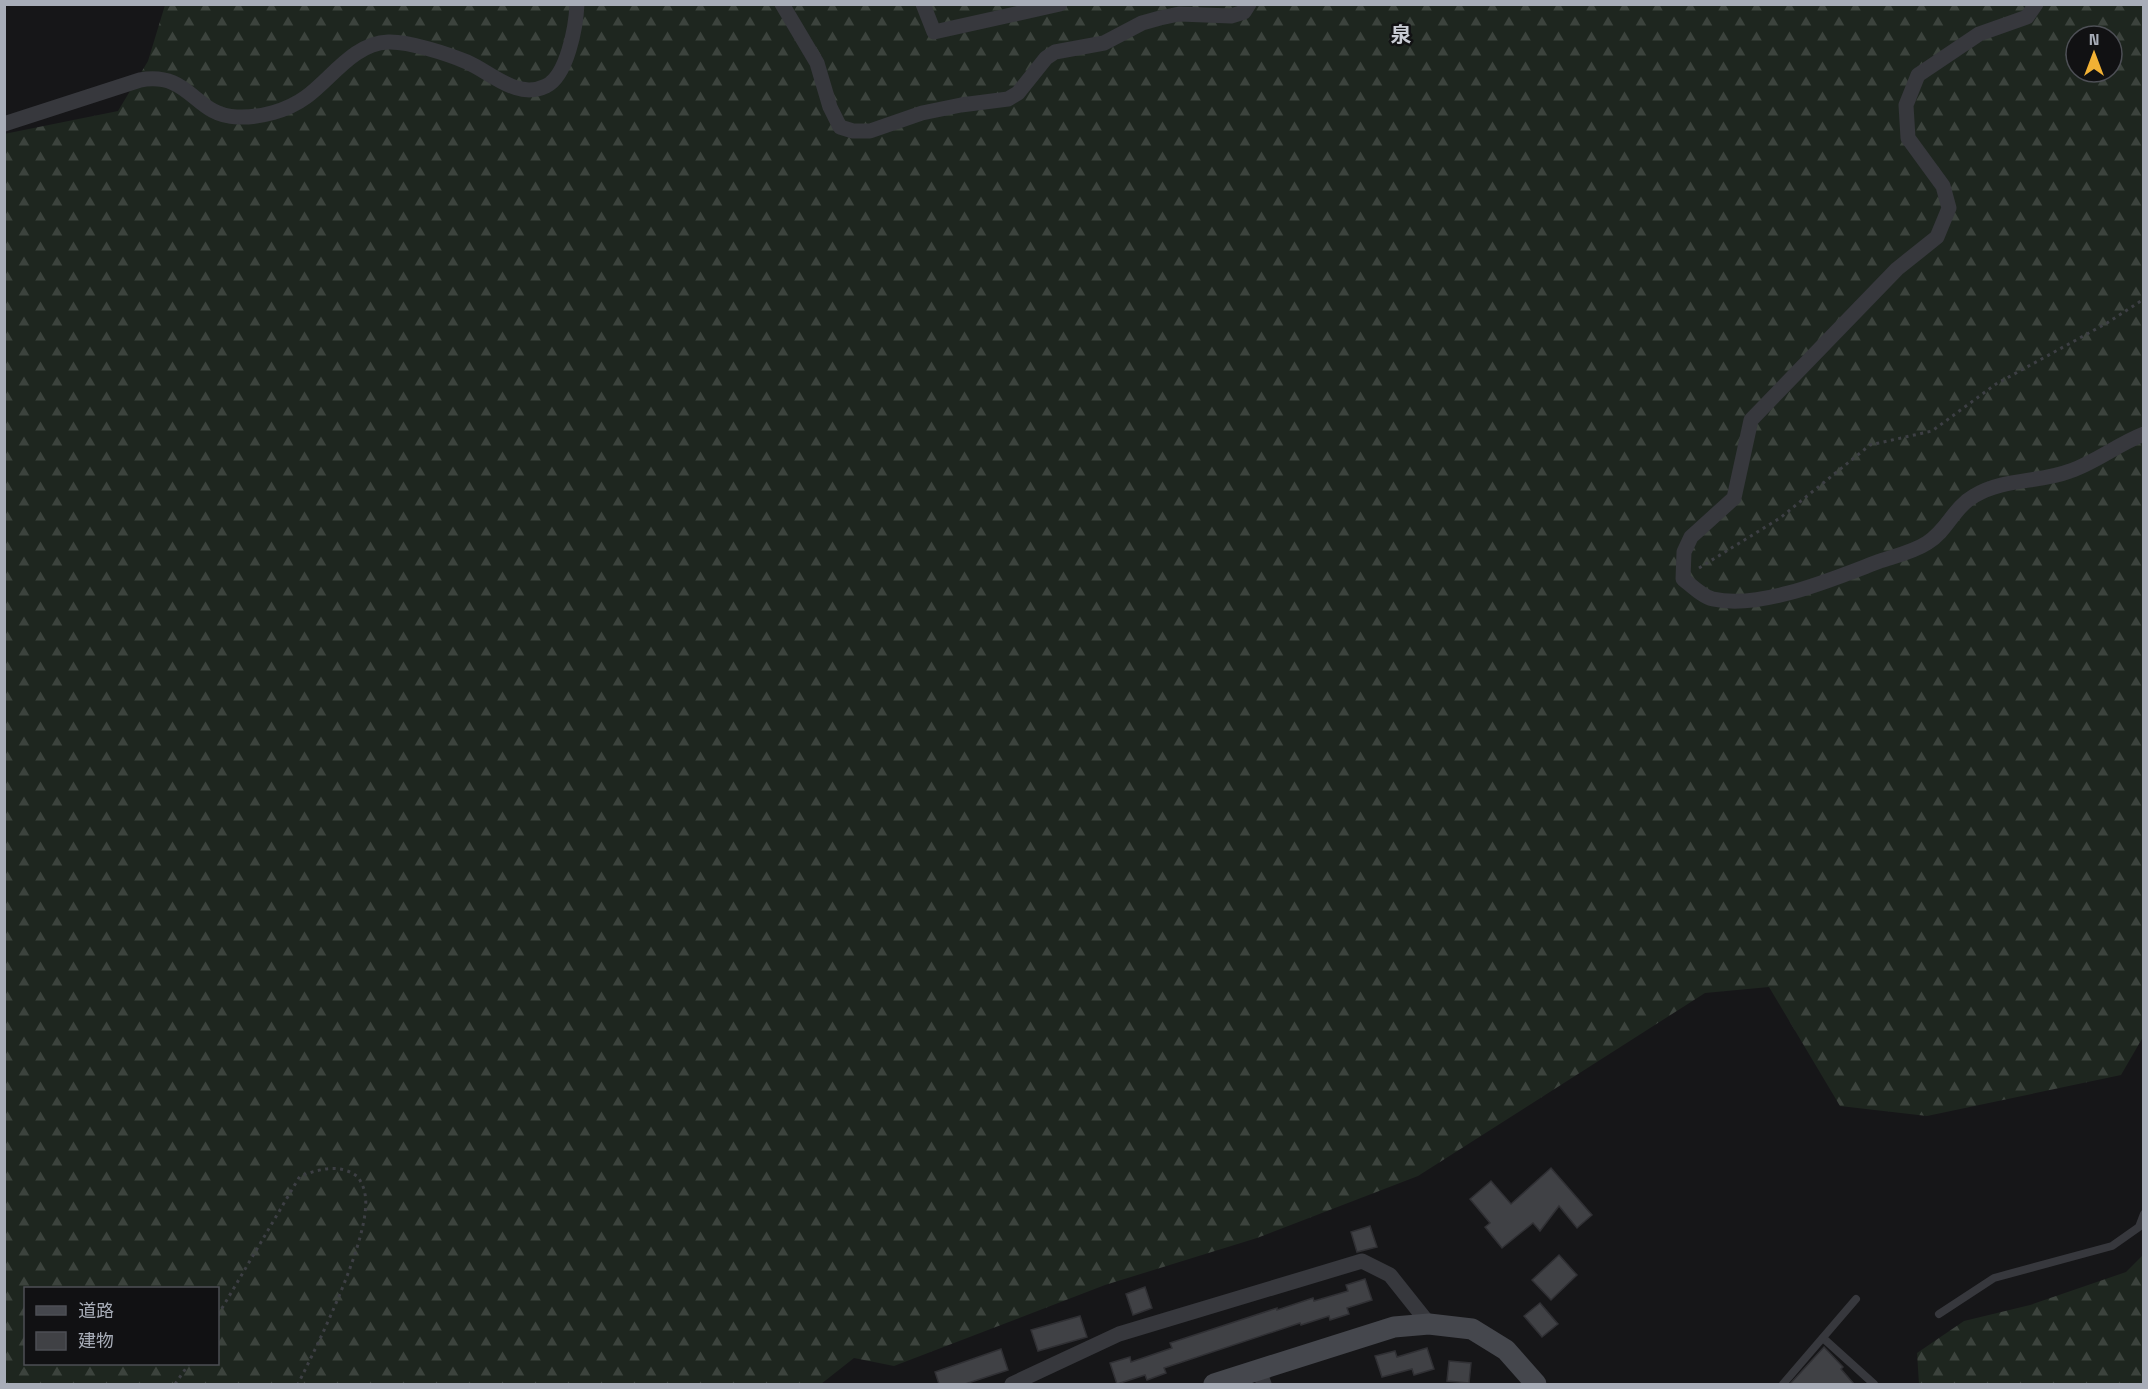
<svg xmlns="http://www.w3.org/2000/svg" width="2148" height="1389" viewBox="0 0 2148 1389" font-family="'Space Grotesk','Noto Sans JP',sans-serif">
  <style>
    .forest { fill: url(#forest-firs); fill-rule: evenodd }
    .building { fill: #404145; stroke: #303034; stroke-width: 1.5 }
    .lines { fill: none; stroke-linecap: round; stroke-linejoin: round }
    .path { stroke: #3d3f44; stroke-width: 3; stroke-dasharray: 3 4.5; stroke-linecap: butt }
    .lane { stroke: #37383d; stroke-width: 8 }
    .street { stroke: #37383d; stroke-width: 15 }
    .secondary { stroke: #45474d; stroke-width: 21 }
    .labels { text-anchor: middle; stroke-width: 5; stroke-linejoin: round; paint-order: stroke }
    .quarter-label { font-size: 21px; font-weight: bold; fill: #c9ccd4; stroke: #111113 }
  </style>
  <defs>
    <pattern id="forest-firs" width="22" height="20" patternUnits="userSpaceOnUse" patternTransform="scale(1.5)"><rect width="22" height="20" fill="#1e261f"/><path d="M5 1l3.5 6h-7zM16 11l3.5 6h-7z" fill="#3c433d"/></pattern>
  </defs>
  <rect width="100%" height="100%" fill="#161618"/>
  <g class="forest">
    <path d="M165,5H2143V1037L2121,1075L1927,1116L1840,1106L1769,987L1705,993L1418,1176L1257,1238L1105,1285L894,1366L854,1358L821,1384H5L4,134L118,111L148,61ZM2076,36H2112V72H2076ZM26,1288H218V1364H26Z"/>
    <polygon points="2143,1255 2143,1384 1919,1384 1917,1353 1964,1321 2030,1305 2126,1272"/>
  </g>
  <g class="building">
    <polygon points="1551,1168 1592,1215 1577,1228 1559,1206 1540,1231 1533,1223 1502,1248 1485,1227 1490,1223 1470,1199 1491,1181 1511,1204"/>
    <polygon points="1370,1226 1377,1247 1357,1252 1351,1232"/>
    <polygon points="1559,1255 1577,1275 1551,1300 1532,1280"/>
    <polygon points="1365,1279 1372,1300 1347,1308 1349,1314 1330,1320 1329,1316 1301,1325 1300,1323 1164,1368 1166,1373 1147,1380 1145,1375 1117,1384 1110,1363 1130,1357 1131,1362 1172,1348 1170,1343 1277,1308 1277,1310 1313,1298 1314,1301 1348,1291 1346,1285"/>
    <polygon points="1145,1287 1152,1308 1133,1315 1126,1294"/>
    <polygon points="1540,1303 1558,1324 1542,1337 1524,1316"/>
    <polygon points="1080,1316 1087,1337 1038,1351 1031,1330"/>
    <polygon points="1824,1347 1843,1367 1841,1369 1854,1384 1790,1384"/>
    <polygon points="1427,1348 1434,1369 1414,1375 1412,1369 1382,1377 1375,1356 1395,1351 1397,1357"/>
    <polygon points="1001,1349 1008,1370 965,1384 939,1384 935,1372"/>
    <polygon points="1449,1361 1471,1363 1469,1383 1447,1381"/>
  </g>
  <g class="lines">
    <g class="path">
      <polyline points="1699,568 1780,518 1870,445 1932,431 1996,384 2107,323 2144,299"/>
      <path d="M218,1315L300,1176C320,1169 340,1163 358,1177C361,1182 364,1187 365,1194C373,1234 317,1346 298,1384"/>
      <polyline points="175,1384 189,1364"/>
    </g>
    <g class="lane">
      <polyline points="1939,1314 1994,1278 2112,1246 2139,1227 2144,1214"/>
      <polyline points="1823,1338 1874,1384"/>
      <polyline points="1783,1384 1856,1299"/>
    </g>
    <g class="street">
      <polyline points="782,4 817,63 830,107 840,127 853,131 870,131 922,113 961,105 1008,99 1018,93 1046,58 1055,52 1104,43 1142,23 1160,18 1179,14 1231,16 1244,12 1249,4"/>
      <polyline points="923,4 934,32 1060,4"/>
      <path d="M2036,4L2027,17L1979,34L1918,75L1906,105L1908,138L1943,186L1949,208L1937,237L1897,269L1751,420L1734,498L1691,537L1684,552L1683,579C1691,585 1703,597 1713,599C1761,610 1835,578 1880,561C1895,556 1913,552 1927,543C1948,530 1953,508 1974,496C2003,478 2039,483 2070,471C2096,462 2118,444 2144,434"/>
      <path d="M4,124L140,80C191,71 194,116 237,117C260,118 287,111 306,97C331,79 354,43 388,42C408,41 448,54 467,62C492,73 517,100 546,86C567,76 576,27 577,4"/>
      <polyline points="1259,1371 1264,1384"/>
      <polyline points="1012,1384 1119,1334 1362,1261 1390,1275 1429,1324"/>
    </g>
    <polyline class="secondary" points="1214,1384 1394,1327 1429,1324 1472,1329 1506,1350 1536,1384"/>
  </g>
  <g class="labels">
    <g class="quarter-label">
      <text x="1401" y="42">泉</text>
    </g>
  </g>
  <rect width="2148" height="1389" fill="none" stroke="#a8adb8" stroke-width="12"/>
  <rect x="24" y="1287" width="195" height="78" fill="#111113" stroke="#4d4f55" stroke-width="1.5"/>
  <rect x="36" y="1306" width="30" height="9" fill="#45474d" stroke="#4d4f55" stroke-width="1.5"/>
  <text x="78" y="1317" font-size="18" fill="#a8adb8">道路</text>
  <rect x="36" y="1332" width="30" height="18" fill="#404145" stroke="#4d4f55" stroke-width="1.5"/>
  <text x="78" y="1347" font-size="18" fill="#a8adb8">建物</text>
  <g transform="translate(2094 54)"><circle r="28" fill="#111113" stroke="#4d4f55" stroke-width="1.5"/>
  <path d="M0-4.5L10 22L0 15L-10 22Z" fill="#f2b134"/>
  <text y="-9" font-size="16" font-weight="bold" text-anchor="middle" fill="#a8adb8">N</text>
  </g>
</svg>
